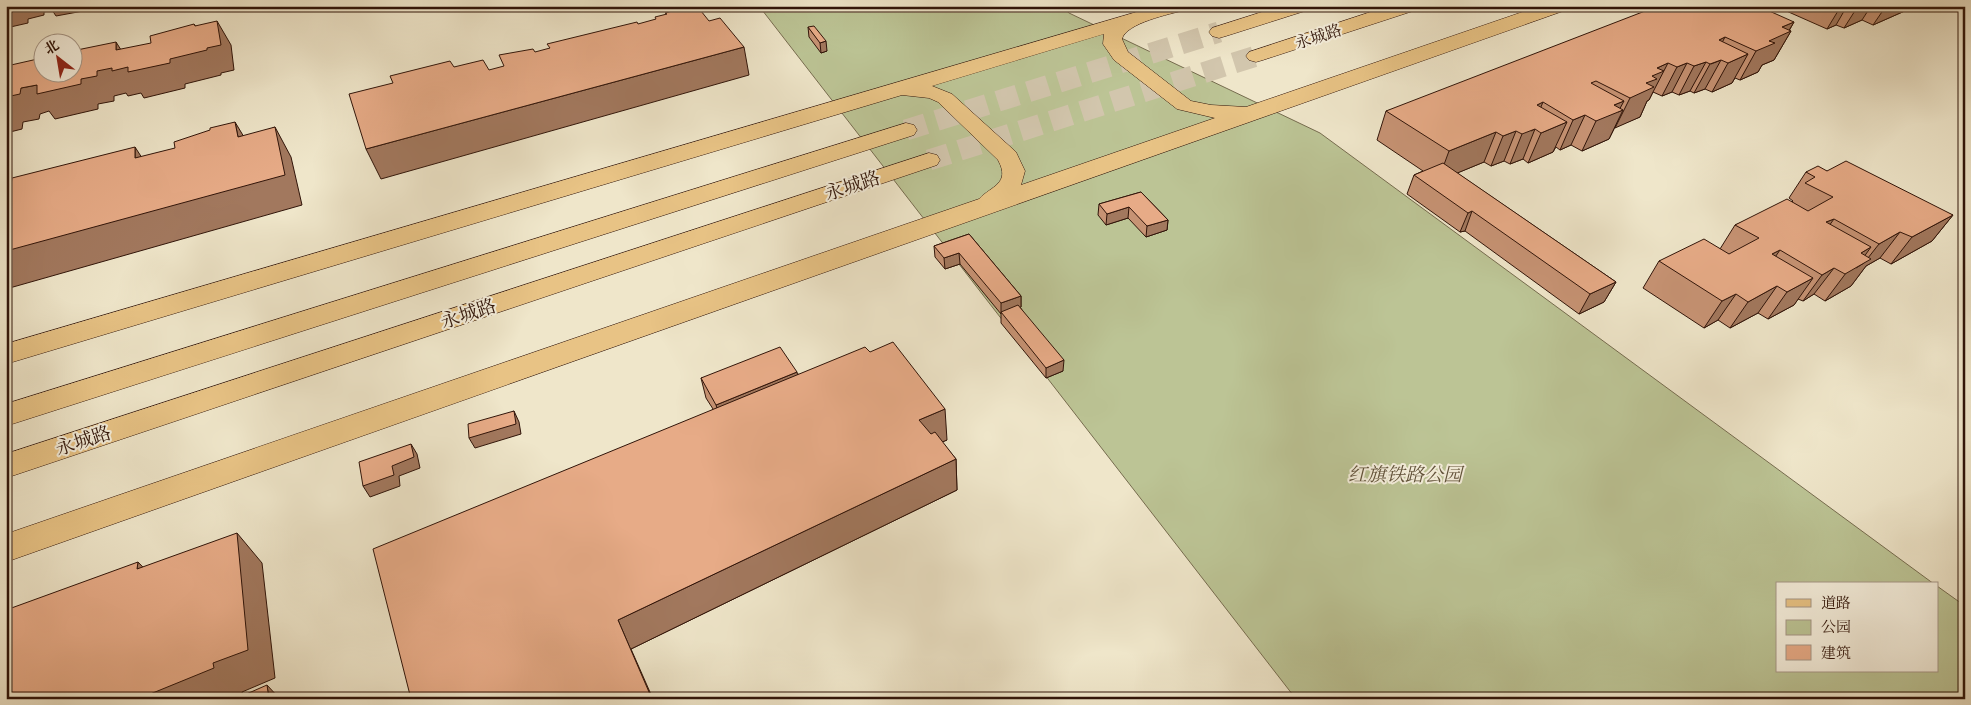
<svg xmlns="http://www.w3.org/2000/svg" width="1971" height="705" viewBox="0 0 1971 705" font-family="'IM FELL Double Pica','Noto Serif SC',serif">
  <style>
    .green { fill: #bcc495; stroke: #766c4f }
    .lines { fill: none; stroke-linecap: round; stroke-linejoin: round }
    .primary-tunnel { stroke: #d2c6ad; stroke-width: 21; stroke-dasharray: 21 11; stroke-linecap: butt }
    .primary-casing { stroke: #301409; stroke-width: 1 }
    .primary { fill: #e8c385; fill-rule: evenodd }
    .wall { fill: #c79374; stroke: #301409 }
    .shaded-wall { fill: #a2785e; stroke: #301409 }
    .building { fill: #e7ab87; stroke: #301409 }
    .labels { text-anchor: middle; stroke-width: 4; stroke-linejoin: round; paint-order: stroke }
    .far-street-label { font-size: 16px; fill: #301409; stroke: #f5efdd }
    .street-label { font-size: 19px; fill: #301409; stroke: #f5efdd }
    .park-label { font-size: 19px; font-style: italic; fill: #61523a; stroke: #f5efdd }
  </style>
  <rect width="100%" height="100%" fill="#efe6ca"/>
  <filter id="stains"><feTurbulence type="fractalNoise" baseFrequency=".004" numOctaves="4"/><feColorMatrix values="0 0 0 0 .2 0 0 0 0 .09 0 0 0 0 .02 0 0 0 .5 -.17"/></filter>
  <radialGradient id="worn" r=".72"><stop offset=".6" stop-color="#630" stop-opacity="0"/><stop offset="1" stop-color="#630" stop-opacity=".3"/></radialGradient>
  <polygon class="green" points="759,6 1061,6 1069,13 1320,133 1934,584 1777,584 1777,671 1937,671 1937,586 1965,606 1965,699 1296,699"/>
  <g class="lines">
    <g class="primary-tunnel">
      <polyline points="906,130 1219,32"/>
      <polyline points="929,160 1256,56"/>
    </g>
    <g class="primary-casing">
      <g id="primary">
        <path d="M1157,6H1187L1185,10C1170,14 1126,23 1122,39L1128,52L1191,101L1211,105L1246,107L1540,6H1568L1566,10L6,562V534L979,199C991,186 1011,184 998,160L938,102L929,98L902,95L6,364V344ZM1104,34L1103,44L1114,60L1177,109L1215,118L1021,185L1025,171L1016,152L952,94L932,86Z"/>
        <polygon points="1281,6 1310,6 1308,10 1226,36 1219,38 1212,36 1209,32 1212,28"/>
        <polygon points="1389,6 1418,6 1416,10 1263,60 1256,62 1249,60 1246,56 1249,52"/>
        <polygon points="906,123 914,125 917,130 914,135 6,426 6,404"/>
        <polygon points="929,153 937,155 940,160 937,165 6,478 6,454"/>
      </g>
    </g>
    <use href="#primary" class="primary"/>
  </g>
  <g class="wall">
    <polygon points="1775,6 1916,6 1873,25 1862,20 1844,28 1836,25 1827,29"/>
    <polygon points="1794,22 1789,31 1791,31 1774,60 1762,65 1758,72 1740,80 1735,78 1732,83 1712,92 1705,89 1694,93 1690,91 1679,95 1672,92 1662,96 1653,92 1649,100 1647,101 1640,117 1615,127 1609,139 1582,151 1571,145 1560,150 1556,147 1553,152 1528,163 1523,159 1510,164 1504,161 1491,166 1484,162 1457,173 1616,282 1604,302 1579,314 1465,231 1460,232 1407,194 1414,175 1423,171 1377,140 1386,111"/>
    <polygon points="808,27 827,51 821,53 809,37"/>
    <polygon points="1827,171 1953,215 1932,241 1891,264 1880,258 1866,266 1851,286 1825,301 1814,294 1803,301 1798,299 1794,305 1768,319 1758,313 1730,328 1718,320 1704,328 1643,288 1659,261 1720,249 1735,225 1792,202 1793,201 1789,198 1806,172"/>
    <polygon points="1141,192 1168,220 1167,230 1146,237 1128,218 1106,225 1098,215 1099,204"/>
    <polygon points="969,234 1021,296 1021,307 1020,307 1063,371 1046,378 1001,323 1001,314 960,264 945,269 935,257 934,246"/>
    <polygon points="798,374 947,440 942,442 956,459 957,490 631,649 411,699 713,409 706,398 701,378"/>
  </g>
  <g class="shaded-wall">
    <polygon points="6,6 94,6 94,9 56,16 52,10 44,12 44,15 28,19 28,23 6,28"/>
    <polygon points="1841,6 1847,6 1836,25 1827,29"/>
    <polygon points="1858,6 1871,6 1862,20 1844,28"/>
    <polygon points="1886,6 1916,6 1873,25"/>
    <polygon points="217,21 231,45 234,70 221,73 221,75 185,84 185,88 144,98 141,93 128,96 126,93 114,96 114,101 98,104 98,109 55,119 49,111 40,114 39,119 23,122 22,129 6,133 6,97 21,88 37,85 81,79 97,71 116,50 116,42 132,67 170,59 195,26 194,24 208,48"/>
    <polygon points="1794,22 1788,32 1791,31 1774,60 1762,65 1758,72 1740,80 1756,51 1769,41 1782,27"/>
    <polygon points="1725,37 1711,64 1721,60 1705,89 1694,93 1710,64 1719,40"/>
    <polygon points="826,41 827,51 821,53 820,43"/>
    <polygon points="744,47 749,75 381,179 366,149"/>
    <polygon points="1748,54 1732,83 1712,92 1728,63"/>
    <polygon points="1706,62 1690,91 1679,95 1694,66"/>
    <polygon points="1668,63 1653,92 1649,100 1647,101 1640,117 1615,128 1630,98 1646,83 1657,68"/>
    <polygon points="1687,63 1672,92 1662,96 1677,67"/>
    <polygon points="1624,101 1618,112 1623,110 1609,139 1582,151 1596,121 1614,105"/>
    <polygon points="1543,102 1531,131 1535,129 1523,159 1510,164 1522,134 1537,105"/>
    <polygon points="1585,115 1571,145 1560,150 1573,120"/>
    <polygon points="235,122 253,152 238,137"/>
    <polygon points="1567,122 1553,152 1528,163 1541,133"/>
    <polygon points="275,127 291,157 302,205 6,289 6,251"/>
    <polygon points="1516,131 1504,161 1491,166 1503,136"/>
    <polygon points="1496,132 1484,162 1438,181 1449,151"/>
    <polygon points="135,147 155,178 135,158"/>
    <polygon points="1129,207 1128,218 1106,225 1107,214"/>
    <polygon points="1472,211 1465,231 1460,232 1468,213"/>
    <polygon points="1953,215 1932,241 1891,264 1912,237"/>
    <polygon points="1834,219 1815,245 1826,222"/>
    <polygon points="1168,220 1167,230 1146,237 1147,226"/>
    <polygon points="1900,232 1880,258 1866,266 1851,286 1825,301 1861,253 1871,247 1856,268 1864,263 1879,244"/>
    <polygon points="1780,250 1762,276 1772,254"/>
    <polygon points="959,253 960,264 945,269 944,258"/>
    <polygon points="1834,268 1814,294 1803,301 1822,275"/>
    <polygon points="1813,278 1794,305 1768,319 1787,292"/>
    <polygon points="1616,282 1604,302 1579,314 1590,294"/>
    <polygon points="1777,286 1758,313 1730,328 1748,302"/>
    <polygon points="1736,294 1718,320 1704,328 1722,301"/>
    <polygon points="1021,296 1021,307 1003,313 1001,312 1001,314 1001,303"/>
    <polygon points="1064,360 1063,371 1046,378 1046,368"/>
    <polygon points="797,372 801,392 722,425 716,405"/>
    <polygon points="945,409 947,440 921,451 919,420"/>
    <polygon points="514,411 519,422 521,434 475,448 469,438"/>
    <polygon points="411,444 417,454 420,468 399,476 400,486 370,497 363,486 392,466"/>
    <polygon points="956,459 957,490 631,649 653,699 652,699 618,620"/>
    <polygon points="237,533 262,563 275,678 242,692 243,696 237,699 138,699 213,663"/>
    <polygon points="138,562 167,592 137,569"/>
    <polygon points="267,685 280,699 269,699"/>
  </g>
  <g class="building">
    <polygon points="691,6 697,6 709,21 720,18 744,47 366,149 349,94 393,83 390,76 450,61 454,67 483,60 489,70 504,66 499,55 533,49 535,52 550,48 547,44 637,22 638,24 656,19 655,17 667,14 665,13"/>
    <polygon points="1658,6 1758,6 1794,22 1782,27 1791,31 1769,41 1775,43 1756,51 1725,37 1719,40 1748,54 1728,63 1721,60 1710,64 1706,62 1694,66 1687,63 1677,67 1668,63 1657,68 1664,71 1652,76 1657,79 1646,83 1654,87 1630,98 1596,81 1591,83 1624,101 1614,105 1623,110 1596,121 1585,115 1573,120 1543,102 1537,105 1567,122 1541,133 1535,129 1522,134 1516,131 1503,136 1496,132 1449,151 1386,111"/>
    <polygon points="217,21 221,45 207,48 207,50 170,59 170,63 128,72 128,67 112,71 112,68 97,71 97,76 81,79 81,84 37,94 37,85 21,88 20,94 6,97 6,76 10,75 11,65 42,58 42,72 72,72 72,51 116,42 116,50 151,43 150,36 194,24 195,26"/>
    <polygon points="814,26 826,41 820,43 808,27"/>
    <polygon points="235,122 238,137 275,127 285,175 6,251 6,194 10,193 12,178 135,147 135,158 175,148 174,142 210,130 210,128"/>
    <polygon points="1846,161 1953,215 1912,237 1900,232 1879,244 1834,219 1826,222 1871,247 1861,253 1871,259 1845,274 1834,268 1822,275 1780,250 1772,254 1813,278 1787,292 1777,286 1748,302 1736,294 1722,301 1659,261 1704,239 1729,254 1759,238 1735,225 1787,199 1808,211 1833,197 1805,183 1815,177 1806,172 1818,166 1827,171"/>
    <polygon points="1443,163 1616,282 1590,294 1472,211 1468,213 1414,175"/>
    <polygon points="1141,192 1168,220 1147,226 1129,207 1107,214 1099,204"/>
    <polygon points="969,234 1021,296 1001,303 959,253 944,258 934,246"/>
    <polygon points="1018,305 1064,360 1046,368 1001,312"/>
    <polygon points="893,342 945,409 919,420 931,434 935,432 956,459 618,620 652,699 411,699 373,549 865,347 870,352"/>
    <polygon points="780,347 797,372 716,405 701,378"/>
    <polygon points="514,411 516,424 469,438 468,424"/>
    <polygon points="411,444 414,457 392,466 394,475 363,486 359,462"/>
    <polygon points="237,533 248,650 213,663 214,668 138,699 6,699 6,610 138,562 137,569"/>
    <polygon points="267,685 269,699 235,699"/>
  </g>
  <g class="labels">
    <g class="far-street-label">
      <text transform="translate(1318 36) rotate(-18)" y="6">永城路</text>
    </g>
    <g class="street-label">
      <text transform="translate(852 185) rotate(-18)" y="7">永城路</text>
      <text transform="translate(468 313) rotate(-18)" y="7">永城路</text>
      <text transform="translate(83 440) rotate(-18)" y="7">永城路</text>
    </g>
    <g class="park-label">
      <text x="1405" y="481">红旗铁路公园</text>
    </g>
  </g>
  <rect width="1971" height="705" fill="none" stroke="#efe6ca" stroke-width="25"/>
  <rect x="8" y="8" width="1956" height="690" fill="none" stroke="#301409" stroke-width="2.5"/>
  <rect x="12" y="12" width="1946" height="680" fill="none" stroke="#301409"/>
  <rect x="1776" y="582" width="162" height="90" fill="#f5efdd" stroke="#a69788"/>
  <rect x="1786" y="599" width="25" height="8" fill="#e8c385" stroke="#a69788"/>
  <text x="1821" y="608" font-size="15" fill="#301409">道路</text>
  <rect x="1786" y="620" width="25" height="15" fill="#bcc495" stroke="#a69788"/>
  <text x="1821" y="632" font-size="15" fill="#301409">公园</text>
  <rect x="1786" y="645" width="25" height="15" fill="#e7ab87" stroke="#a69788"/>
  <text x="1821" y="658" font-size="15" fill="#301409">建筑</text>
  <g transform="translate(58 58) rotate(329)"><circle r="24" fill="#f5efdd" stroke="#a69788"/>
  <path d="M0-4L9 19L0 12L-9 19Z" fill="#8f2418"/>
  <text y="-8" font-size="14" font-weight="bold" text-anchor="middle" fill="#301409">北</text>
  </g>
  <rect width="100%" height="100%" filter="url(#stains)"/>
  <rect width="100%" height="100%" fill="url(#worn)"/>
</svg>
